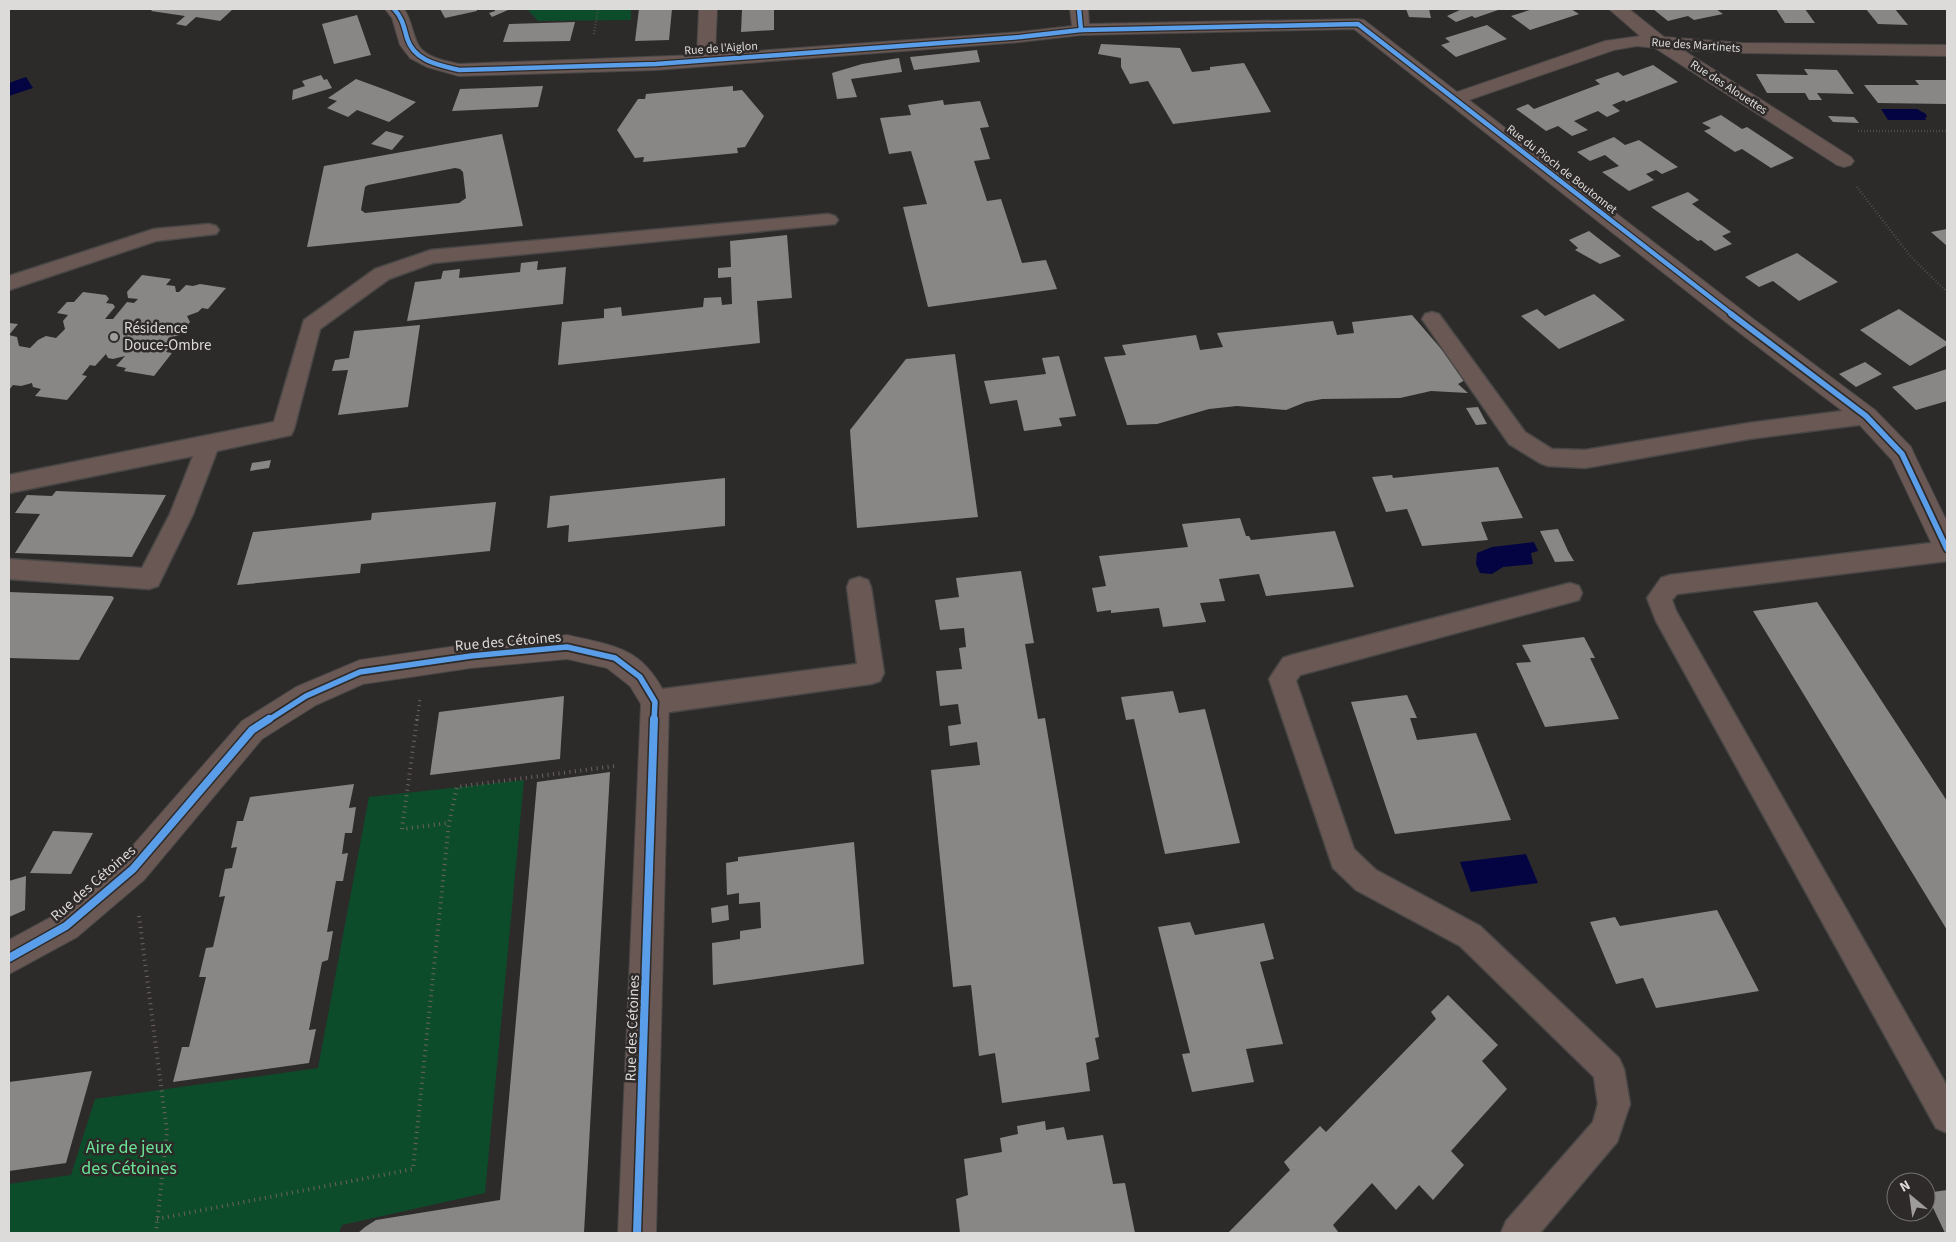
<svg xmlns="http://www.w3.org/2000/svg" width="1956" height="1242" viewBox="0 0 1956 1242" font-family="'Source Sans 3',sans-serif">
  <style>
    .green { fill: #0d4c2a }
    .water { fill: #040443 }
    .building { fill: #888786; fill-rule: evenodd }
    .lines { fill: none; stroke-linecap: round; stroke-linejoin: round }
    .lane-casing { stroke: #484746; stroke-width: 3 }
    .street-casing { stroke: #484746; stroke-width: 2 }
    .path-far2 { stroke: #6d6260; stroke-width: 2.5; stroke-dasharray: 0.5 2.5; stroke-linecap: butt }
    .path-far1 { stroke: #6d6260; stroke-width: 3; stroke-dasharray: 1 4; stroke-linecap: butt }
    .path { stroke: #6d6260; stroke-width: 4; stroke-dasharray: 1 4.5; stroke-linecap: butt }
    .lane { fill: #6a5854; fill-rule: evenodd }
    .street { fill: #6a5854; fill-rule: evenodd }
    .cycleway-far2-casing { stroke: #2d2a29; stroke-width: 7 }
    .cycleway-far1-casing { stroke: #2d2a29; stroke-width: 9 }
    .cycleway-casing { stroke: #2d2a29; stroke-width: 11 }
    .cycleway-far2 { stroke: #5a9eea; stroke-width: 4.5 }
    .cycleway-far1 { stroke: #5a9eea; stroke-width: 5.5 }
    .cycleway { stroke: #5a9eea; stroke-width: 8 }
    .poi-dot { fill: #9f9d9c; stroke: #2d2a29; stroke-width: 2 }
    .labels { text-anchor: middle; stroke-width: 5; stroke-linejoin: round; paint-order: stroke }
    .far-street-label { font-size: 12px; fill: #dddbda; stroke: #2d2a29 }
    .poi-label { font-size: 15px; fill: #dddbda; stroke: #2d2a29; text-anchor: start }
    .street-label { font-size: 15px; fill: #dddbda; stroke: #2d2a29 }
    .near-park-label { font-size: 18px; fill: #69e395; stroke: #2d2a29 }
  </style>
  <rect width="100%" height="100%" fill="#2c2b2a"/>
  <g class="green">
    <polygon points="527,9 631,9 631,20 538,21"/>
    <polygon points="524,780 485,1193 342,1225 339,1233 9,1233 9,1184 71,1175 95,1099 318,1068 369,797"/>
  </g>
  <g class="water">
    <polygon points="26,77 33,88 9,96 9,83"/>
    <polygon points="1881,109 1917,109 1926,114 1927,117 1925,118 1926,120 1888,120"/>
    <polygon points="1534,542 1538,551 1531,553 1533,564 1503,567 1492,574 1480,573 1476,564 1477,553 1492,547"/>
    <polygon points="1526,854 1538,883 1471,892 1460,862"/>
  </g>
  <g class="building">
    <polygon points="153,9 233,9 220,21 196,17 186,26 176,24 185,16 151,11"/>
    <polygon points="440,9 476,9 477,11 445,18"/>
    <polygon points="495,9 507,9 508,10 492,17 489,13 495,11"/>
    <polygon points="639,9 672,9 669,40 635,41"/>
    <polygon points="742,9 774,9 774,30 741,32"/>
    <polygon points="1406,9 1429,9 1431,18 1409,17"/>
    <polygon points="1462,9 1501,9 1475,18 1472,16 1456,22 1447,16"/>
    <polygon points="1533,9 1571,9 1579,14 1530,30 1511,16"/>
    <polygon points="1653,9 1716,9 1723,14 1694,20 1688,16 1668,21"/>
    <polygon points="1776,9 1805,9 1815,23 1785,23"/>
    <polygon points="1866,9 1895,9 1908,25 1878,24"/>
    <polygon points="357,15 371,55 334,64 322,24"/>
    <polygon points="575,22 570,41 503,42 509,24"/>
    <polygon points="1487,25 1507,39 1456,57 1441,45 1450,42 1445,38"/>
    <polygon points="1101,44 1180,48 1192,72 1210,70 1210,67 1244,63 1271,112 1173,124 1148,81 1130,84 1121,67 1121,58 1098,54"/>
    <polygon points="977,50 980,62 914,70 910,57"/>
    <polygon points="899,58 902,72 851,79 857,97 837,99 832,73 862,64"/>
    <polygon points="1653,65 1678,82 1626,102 1624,100 1612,105 1620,111 1607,117 1598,111 1574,121 1588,130 1572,136 1558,126 1546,131 1516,109 1528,104 1534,109 1600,84 1595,80 1618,72 1623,76"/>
    <polygon points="1804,69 1837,70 1854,94 1817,93 1822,100 1809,100 1805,93 1767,93 1756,74 1808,75"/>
    <polygon points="321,75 324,80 327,79 332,88 292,100 293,90 305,86 302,81"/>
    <polygon points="356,79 386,90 416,102 389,122 357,110 348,117 327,108 337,101 328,98"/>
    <polygon points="1915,80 1946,80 1947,104 1878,103 1864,85 1919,85"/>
    <polygon points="543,86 538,107 452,111 460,89"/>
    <polygon points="733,86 733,91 742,90 764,116 745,147 737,148 738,153 643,162 644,157 635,158 617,130 638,99 645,99 646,94"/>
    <polygon points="943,100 944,105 980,101 989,127 980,128 990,159 974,161 987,201 1001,199 1022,263 1046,260 1057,289 928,307 903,207 927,204 911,151 889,154 880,118 911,115 908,105"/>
    <polygon points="1721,115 1742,129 1747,127 1794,158 1771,168 1742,149 1735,152 1704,131 1711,128 1702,123"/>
    <polygon points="1828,116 1854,117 1859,123 1833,122"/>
    <polygon points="386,131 404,136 392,150 371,144"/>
    <path d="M502,134L523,226L307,247L324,166ZM455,168L460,169L463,172L466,198L459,203L365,213L361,210L365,187L368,185Z"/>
    <polygon points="1614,137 1625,145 1639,140 1678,167 1662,174 1656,170 1646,174 1654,180 1629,191 1602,172 1619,166 1605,155 1590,161 1577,152"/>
    <polygon points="1688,192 1699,200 1692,204 1731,232 1722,236 1732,244 1715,251 1701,240 1698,241 1651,207"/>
    <polygon points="1947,229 1947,246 1931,232"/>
    <polygon points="1589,231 1621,256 1600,264 1575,250 1578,248 1569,240"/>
    <polygon points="787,235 792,298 757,301 760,343 558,365 562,322 604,318 604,309 621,307 622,316 703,307 704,298 721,297 722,305 732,304 731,277 718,278 718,268 731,267 730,241"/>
    <polygon points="1797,253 1838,282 1799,301 1773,281 1759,287 1745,277"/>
    <polygon points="538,261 537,270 566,267 563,304 407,321 415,282 441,279 443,271 460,269 459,278 520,272 521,263"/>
    <polygon points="142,275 171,279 166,285 175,286 176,292 179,292 186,285 193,286 200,284 226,288 208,309 202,308 198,312 187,316 190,322 180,335 168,338 173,342 166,352 172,353 154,376 124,371 126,368 116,366 125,356 113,359 108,358 106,354 95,366 90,365 82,375 87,376 67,400 35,396 41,389 33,387 32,383 21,386 13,385 9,390 9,335 17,337 19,346 30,348 38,340 46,336 56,338 65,329 63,321 68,315 57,313 67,302 74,302 83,292 106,295 109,299 106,303 113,304 115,307 105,319 113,319 127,302 134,303 138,299 128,298 127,292"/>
    <polygon points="1594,294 1625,320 1559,349 1521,316 1537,309 1545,316"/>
    <polygon points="1899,309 1947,342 1947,345 1910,366 1860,330"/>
    <polygon points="1412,315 1467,379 1458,384 1468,393 1431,391 1400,398 1322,399 1306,402 1286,410 1237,406 1209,409 1157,424 1127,425 1104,357 1126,355 1122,345 1196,335 1200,350 1223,347 1217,333 1333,321 1337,335 1354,333 1352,322"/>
    <polygon points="9,323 18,324 9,335"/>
    <polygon points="420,325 408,407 338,415 348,370 332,371 335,360 349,358 354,331"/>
    <polygon points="955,354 978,517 857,528 850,430 906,359"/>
    <polygon points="1059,356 1076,416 1059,418 1062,426 1024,431 1017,400 990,404 984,381 1046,374 1042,358"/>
    <polygon points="1865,362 1882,374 1856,387 1839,374"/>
    <polygon points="1947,369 1947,401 1916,410 1892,387"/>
    <polygon points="1478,407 1487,424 1476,425 1466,408"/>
    <polygon points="271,460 269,468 250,471 252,463"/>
    <polygon points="1498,467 1523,518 1481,522 1488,540 1422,546 1407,509 1386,512 1372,477 1392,475 1393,478"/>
    <polygon points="725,478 725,526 568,542 569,525 547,528 550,496"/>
    <polygon points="56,491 166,495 132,557 15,553 40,514 15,513 27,495 52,496"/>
    <polygon points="496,502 490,551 361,564 360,573 237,585 253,532 371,520 372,513"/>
    <polygon points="1240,518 1246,536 1249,536 1251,540 1335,531 1354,587 1266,596 1259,574 1219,579 1225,601 1200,603 1206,622 1163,627 1159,608 1111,613 1111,610 1097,612 1092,588 1106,586 1099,556 1188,547 1182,524"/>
    <polygon points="1558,529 1568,551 1574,561 1555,562 1540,531"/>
    <polygon points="1021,571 1034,643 1025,644 1038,719 1045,718 1099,1037 1095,1038 1099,1059 1086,1063 1090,1091 1002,1103 995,1053 979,1056 971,985 953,987 931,770 980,765 977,742 950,746 948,726 961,724 958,704 940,706 936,671 962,669 959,648 966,647 964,628 940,630 935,600 959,597 956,578"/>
    <polygon points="9,592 112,596 114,598 79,660 9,658"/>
    <polygon points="1817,602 1947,801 1947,930 1753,611"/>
    <polygon points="1584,637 1595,658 1590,658 1619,719 1545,727 1516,663 1531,662 1522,645"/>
    <polygon points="1173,691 1179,713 1205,709 1240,843 1165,854 1134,719 1126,720 1121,697"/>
    <polygon points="1407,695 1417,718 1410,718 1417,740 1476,733 1511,820 1395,834 1351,702"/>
    <polygon points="564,696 560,759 430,775 439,712"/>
    <polygon points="610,772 584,1233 358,1233 365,1227 376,1220 500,1200 537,782"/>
    <polygon points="354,784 349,808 356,807 352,833 345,833 342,854 348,853 343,881 336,881 327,932 333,931 328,960 322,962 309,1030 316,1029 309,1063 173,1082 182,1047 189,1047 206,977 199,977 206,948 213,947 225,896 219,897 225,869 232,868 237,847 231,848 237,821 243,821 250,797"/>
    <polygon points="53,831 93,833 71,874 30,873"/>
    <polygon points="854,842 864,964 713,985 712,943 740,939 740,931 761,928 760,902 739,904 739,893 727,895 726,863 738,861 738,857"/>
    <polygon points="26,876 25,910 9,917 9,881"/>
    <polygon points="728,905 729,920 712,923 711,908"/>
    <polygon points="1717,910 1759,991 1656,1008 1643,978 1616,984 1590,922 1615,917 1620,926"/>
    <polygon points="1190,922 1195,935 1264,923 1274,959 1260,962 1283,1044 1246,1049 1254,1082 1192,1092 1182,1054 1190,1053 1158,927"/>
    <polygon points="1448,995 1498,1045 1482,1061 1507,1089 1451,1151 1464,1165 1433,1200 1419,1185 1396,1210 1372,1183 1333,1225 1339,1233 1228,1233 1290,1170 1284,1162 1320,1126 1326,1132 1436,1019 1431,1012"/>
    <polygon points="92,1071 66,1163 9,1171 9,1082"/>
    <polygon points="1045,1121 1046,1130 1064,1127 1067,1140 1103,1135 1113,1184 1125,1183 1135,1233 960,1233 956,1199 968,1195 964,1159 1002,1152 1000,1138 1018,1134 1017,1126"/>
    <polygon points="1947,1190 1947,1233 1945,1233 1926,1193"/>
  </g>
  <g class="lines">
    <g class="lane-casing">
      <g id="lane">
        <polygon points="828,214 835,216 838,220 835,224 433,263 389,279 320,329 294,429 291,435 217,451 193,514 158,586 149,589 9,579 9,559 142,568 170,514 193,456 9,493 9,475 274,422 304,320 375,269 431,250"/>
        <polygon points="209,224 216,226 219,230 216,234 156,241 9,290 9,276 154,229"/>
        <polygon points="1432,312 1439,314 1525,432 1552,449 1585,450 1749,423 1866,408 1874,410 1877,416 1874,422 1866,424 1749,439 1585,468 1548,466 1540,463 1509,444 1422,319 1425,314"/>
        <polygon points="1947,541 1947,561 1677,594 1672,600 1676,611 1947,1086 1947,1133 1936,1128 1656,621 1647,598 1661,578 1670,575"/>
        <polygon points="859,577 868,580 871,587 884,673 880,681 871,684 655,714 646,710 642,702 646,694 655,690 857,664 847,587 850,580"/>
        <polygon points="1570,583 1579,586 1582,593 1579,600 1300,675 1296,681 1354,849 1376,870 1480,926 1619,1058 1624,1069 1630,1104 1617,1142 1540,1233 1501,1233 1506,1221 1593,1122 1598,1104 1594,1077 1460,946 1356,890 1333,868 1269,679 1283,658 1292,655"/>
      </g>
    </g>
    <g class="street-casing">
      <g id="street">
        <path d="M385,9H404C412,20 412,34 419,46C427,58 446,61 459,64L697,55L699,9H717L715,54L1020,32L1072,26L1070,9H1088L1089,24L1358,19L1364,20L1457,92L1605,41L1640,36L1609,9H1629L1664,37L1742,43L1947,45V56L1742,53L1683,50L1851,157L1854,161L1851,165L1844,167L1837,165L1655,48L1637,46L1614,50L1469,100L1752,318L1875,410L1911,447L1914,454L1947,522V560L1938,557L1892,460L1857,422L1736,330L1354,29L1081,35L1020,42L656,70L459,76L427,67L410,58L400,45L392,18Z"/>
        <path d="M567,635C620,647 644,648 669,702L656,1233H618L641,704L630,686L607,668L567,659L471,668L363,684L316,705L262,739L144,880L77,937L9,974V940L55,915L122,858L242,721L296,687L360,660L471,644Z"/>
      </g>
    </g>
    <g class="path-far2">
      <polyline points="594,34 598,9"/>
      <polyline points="1858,131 1947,131"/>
      <polyline points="1857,187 1911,257 1947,292"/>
    </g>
    <polyline class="path-far1" points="417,721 420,699"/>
    <g class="path">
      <polyline points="417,719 402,829 449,823"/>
      <polyline points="139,916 167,1132 156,1233"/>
      <polyline points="157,1219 413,1169 449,823 457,787 615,766"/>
    </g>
    <use href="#lane" class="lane"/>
    <use href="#street" class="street"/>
    <g class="cycleway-far2-casing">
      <g id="cycleway-far2">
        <path d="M394,9C402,17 404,27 407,38C414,61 438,65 459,70L656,64L1020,37L1081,30"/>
        <polyline points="1079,9 1081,30 1358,24 1733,315"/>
      </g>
    </g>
    <g class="cycleway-far1-casing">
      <g id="cycleway-far1">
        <polyline points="1731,314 1866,416 1902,454 1947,549"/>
        <polyline points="267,721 306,696 360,672 471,656 567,647 615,658 640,677 655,702 654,721"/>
      </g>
    </g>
    <g class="cycleway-casing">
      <g id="cycleway">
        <polyline points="9,958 66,926 133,869 252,730 269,719"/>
        <polyline points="637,1233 654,719"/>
      </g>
    </g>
    <use href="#cycleway-far2" class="cycleway-far2"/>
    <use href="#cycleway-far1" class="cycleway-far1"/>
    <use href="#cycleway" class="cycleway"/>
  </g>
  <circle class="poi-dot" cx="114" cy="337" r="5"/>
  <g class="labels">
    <g class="far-street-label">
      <text transform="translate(1696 45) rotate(4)" y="4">Rue des Martinets</text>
      <text transform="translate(721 48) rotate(-4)" y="4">Rue de l'Aiglon</text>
      <text transform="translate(1729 87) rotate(33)" y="4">Rue des Alouettes</text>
      <text transform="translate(1562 169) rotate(38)" y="4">Rue du Pioch de Boutonnet</text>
    </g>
    <g class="poi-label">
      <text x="124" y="333">Résidence<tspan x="124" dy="17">Douce-Ombre</tspan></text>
    </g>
    <g class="street-label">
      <text transform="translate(508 641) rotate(-5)" y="5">Rue des Cétoines</text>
      <text transform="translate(93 883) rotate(-41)" y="5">Rue des Cétoines</text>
      <text transform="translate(632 1028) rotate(-88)" y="5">Rue des Cétoines</text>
    </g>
    <g class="near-park-label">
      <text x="129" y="1153">Aire de jeux<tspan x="129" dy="21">des Cétoines</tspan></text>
    </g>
  </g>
  <rect width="1956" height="1242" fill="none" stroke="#dddbda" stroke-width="20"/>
  <g transform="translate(1911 1197) rotate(331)"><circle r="24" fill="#2d2a29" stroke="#737170"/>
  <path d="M0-4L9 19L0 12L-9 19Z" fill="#9f9d9c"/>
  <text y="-8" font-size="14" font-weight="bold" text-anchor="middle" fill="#dddbda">N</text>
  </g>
</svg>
